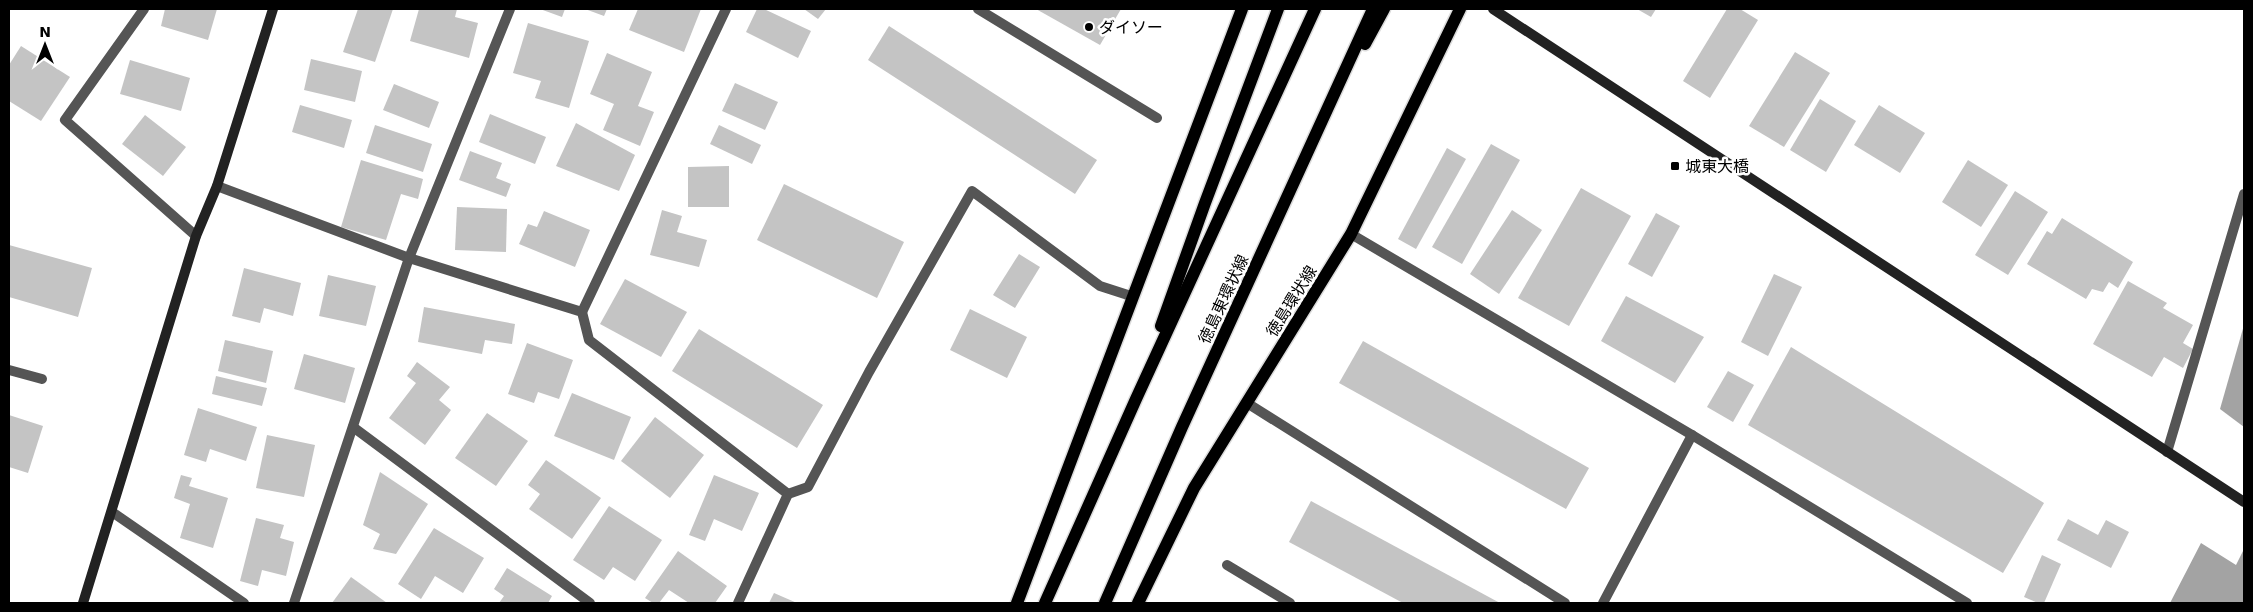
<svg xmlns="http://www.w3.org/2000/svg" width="2253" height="612" viewBox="0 0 2253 612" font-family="'DejaVu Sans','Noto Sans JP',sans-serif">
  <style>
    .water { fill: #a3a3a3 }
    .building { fill: #c4c4c4 }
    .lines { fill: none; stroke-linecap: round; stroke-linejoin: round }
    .primary-casing { stroke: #dbdbdb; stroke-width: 15 }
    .lane { stroke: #555; stroke-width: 10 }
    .street { stroke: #555; stroke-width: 10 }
    .secondary { stroke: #222; stroke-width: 10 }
    .primary { stroke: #000; stroke-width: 12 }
    .poi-dot { fill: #000; stroke: #fff; stroke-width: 2 }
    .labels { text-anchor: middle; stroke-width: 5; stroke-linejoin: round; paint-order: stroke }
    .poi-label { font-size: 16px; fill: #000; stroke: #fff; text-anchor: start }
    .street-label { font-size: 16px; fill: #000; stroke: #fff }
  </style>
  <rect width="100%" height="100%" fill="#fff"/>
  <g class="water">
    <polygon points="2244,325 2244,427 2220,409"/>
    <polygon points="2201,543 2236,565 2244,549 2244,603 2170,603"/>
  </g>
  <g class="building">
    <polygon points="165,9 217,9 208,40 161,26"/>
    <polygon points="358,9 393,9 375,62 343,52"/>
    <polygon points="419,9 457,9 455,17 478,23 469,58 410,41"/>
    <polygon points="540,9 565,9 562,17"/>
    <polygon points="585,9 607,9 604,16"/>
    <polygon points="638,9 701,9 684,52 629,30"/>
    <polygon points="757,9 764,9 811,31 798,58 746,32"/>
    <polygon points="804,9 826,9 818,19"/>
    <polygon points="1036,9 1121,9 1100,45"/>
    <polygon points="1637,9 1656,9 1651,17"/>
    <polygon points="1727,9 1740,9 1758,20 1710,98 1683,81"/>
    <polygon points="528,23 589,41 569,108 535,98 541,81 513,73"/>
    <polygon points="889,26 1097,160 1075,194 868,60"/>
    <polygon points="21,46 70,77 41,121 9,101 9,65"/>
    <polygon points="1795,52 1830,73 1784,147 1749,126"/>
    <polygon points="607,53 652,72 638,106 654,112 640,146 603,130 614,104 590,94"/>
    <polygon points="311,59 362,71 355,102 304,90"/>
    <polygon points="130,60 190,78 181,111 120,94"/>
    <polygon points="735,83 778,102 765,130 722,111"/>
    <polygon points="394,84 439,102 429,128 383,110"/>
    <polygon points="1820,99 1856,121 1826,172 1790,150"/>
    <polygon points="300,105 352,120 344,148 292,132"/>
    <polygon points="1879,105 1925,133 1900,173 1854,145"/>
    <polygon points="490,114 546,137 535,164 479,142"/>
    <polygon points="145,115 186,147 163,176 122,144"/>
    <polygon points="576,123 635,155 619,191 556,166"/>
    <polygon points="375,125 432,144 423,172 366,153"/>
    <polygon points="719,125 761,145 752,164 710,144"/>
    <polygon points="1491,144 1520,160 1462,264 1432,247"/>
    <polygon points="1447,148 1466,159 1416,249 1398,239"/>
    <polygon points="470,151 502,163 496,178 511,184 506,197 459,180"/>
    <polygon points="361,160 423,179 418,199 401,194 386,240 341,227"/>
    <polygon points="1968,160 2008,185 1981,227 1942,202"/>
    <polygon points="729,166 729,207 688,207 688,167"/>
    <polygon points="784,184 904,242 877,298 757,240"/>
    <polygon points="1581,188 1631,216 1569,326 1518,298"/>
    <polygon points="2015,191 2048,212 2008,275 1975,255"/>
    <polygon points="457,207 507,209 506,252 455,250"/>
    <polygon points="662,210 682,216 677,232 707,240 699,267 650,255"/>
    <polygon points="1512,210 1542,230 1499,294 1470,274"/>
    <polygon points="544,211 590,230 575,267 519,244 528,224 537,227"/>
    <polygon points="1656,213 1680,226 1652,277 1628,264"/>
    <polygon points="2062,218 2133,262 2118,288 2109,282 2103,292 2092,289 2086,299 2027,264 2047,231 2052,234"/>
    <polygon points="9,245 92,268 78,317 9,297"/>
    <polygon points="1019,254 1040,267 1015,308 993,295"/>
    <polygon points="244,268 301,283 293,316 264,308 260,323 232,316"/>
    <polygon points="1774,274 1802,287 1768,356 1741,342"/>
    <polygon points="328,275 376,286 366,326 319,316"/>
    <polygon points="625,279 687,312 661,357 600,324"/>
    <polygon points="2128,281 2167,303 2163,308 2193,325 2183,343 2193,349 2183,368 2164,357 2152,377 2093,344"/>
    <polygon points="1626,296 1704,337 1675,383 1601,341"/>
    <polygon points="424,307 515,324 512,344 485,340 482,354 418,342"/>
    <polygon points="970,309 1027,337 1007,378 950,350"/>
    <polygon points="699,329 823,405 797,448 672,371"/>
    <polygon points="225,340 273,351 266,383 218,371"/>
    <polygon points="1363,341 1589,468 1566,509 1339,383"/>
    <polygon points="527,343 573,360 559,399 538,392 534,403 508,394"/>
    <polygon points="1791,347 2044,503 2003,573 1748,425"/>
    <polygon points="304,354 355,368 345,403 294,389"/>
    <polygon points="417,362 450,387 439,400 451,410 425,445 389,418 416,383 407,376"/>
    <polygon points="1728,371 1754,385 1733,422 1707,407"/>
    <polygon points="216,376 267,388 262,406 212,394"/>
    <polygon points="572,393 631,417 614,460 554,436"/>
    <polygon points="198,408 257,427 246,461 210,449 206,462 184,455"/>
    <polygon points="487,413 528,441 496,486 455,458"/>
    <polygon points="9,415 43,426 28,473 9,467"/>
    <polygon points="655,417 704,455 670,498 621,461"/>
    <polygon points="267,435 315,445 304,497 256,488"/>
    <polygon points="546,460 601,498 572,539 529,509 540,494 528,485"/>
    <polygon points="380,472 428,504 396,554 373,549 380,534 363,525"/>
    <polygon points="181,475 192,478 189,486 228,498 213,548 180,538 190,504 174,498"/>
    <polygon points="714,475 759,493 742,531 714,519 705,541 689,535"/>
    <polygon points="1311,501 1500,603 1403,603 1289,542"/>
    <polygon points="609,506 662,540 635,581 613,567 604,580 573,560"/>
    <polygon points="256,518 284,525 280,538 294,542 286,576 262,570 258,586 240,581"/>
    <polygon points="2068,519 2098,535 2106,520 2129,532 2111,568 2057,540"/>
    <polygon points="434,528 484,558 463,593 435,576 421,599 398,584"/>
    <polygon points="678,551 727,586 715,603 689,603 669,590 659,603 653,603 645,598"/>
    <polygon points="2042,555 2061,564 2044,603 2038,603 2024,597"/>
    <polygon points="507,568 552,596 548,603 499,603 504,596 494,589"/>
    <polygon points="351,577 387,603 332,603"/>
    <polygon points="774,593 797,603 769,603"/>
  </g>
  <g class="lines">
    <g class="primary-casing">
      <g id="primary">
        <polyline points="1365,44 1384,9"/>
        <polyline points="1161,326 1205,203 1278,9"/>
        <polyline points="1017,603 1242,9"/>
        <polyline points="1045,603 1136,399 1315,9"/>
        <polyline points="1105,603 1182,427 1373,9"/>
        <polyline points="1138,603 1194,488 1351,234 1460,9"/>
      </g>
    </g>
    <polyline class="lane" points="9,370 42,379"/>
    <g class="street">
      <polyline points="144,9 65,120 196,236"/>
      <polyline points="978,9 1157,118"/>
      <polyline points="217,186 409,258 582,312 589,340 788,494 738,603"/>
      <polyline points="1351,234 1692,435 1967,603"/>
      <polyline points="582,312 726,9"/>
      <polyline points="1247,403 1565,603"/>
      <polyline points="353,427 590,603"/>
      <polyline points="2167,452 2244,194"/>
      <polyline points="788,494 808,487 869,372 972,191 1100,286 1131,296"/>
      <polyline points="112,512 244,603"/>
      <polyline points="1227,565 1290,603"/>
      <polyline points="294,603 409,258 510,9"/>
      <polyline points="1603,603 1692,435"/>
    </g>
    <g class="secondary">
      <polyline points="1493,9 2244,502"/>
      <polyline points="83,603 196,236 217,186 273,9"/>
    </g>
    <use href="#primary" class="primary"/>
  </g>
  <g class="poi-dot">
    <circle cx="1089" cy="27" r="5"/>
    <rect x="1670" y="161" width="10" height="10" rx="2.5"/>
  </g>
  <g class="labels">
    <g class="poi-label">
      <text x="1099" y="33">ダイソー</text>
      <text x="1685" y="172">城東大橋</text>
    </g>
    <g class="street-label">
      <text transform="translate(1223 299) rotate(-65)" y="6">徳島東環状線</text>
      <text transform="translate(1291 301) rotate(-58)" y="6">徳島環状線</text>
    </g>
  </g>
  <rect width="2253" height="612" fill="none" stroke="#000000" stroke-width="20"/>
  <g transform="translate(45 45)" stroke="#ffffff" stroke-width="4" paint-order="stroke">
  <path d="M0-4L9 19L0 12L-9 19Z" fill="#000000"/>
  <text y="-8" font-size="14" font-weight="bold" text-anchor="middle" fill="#000000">N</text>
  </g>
</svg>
